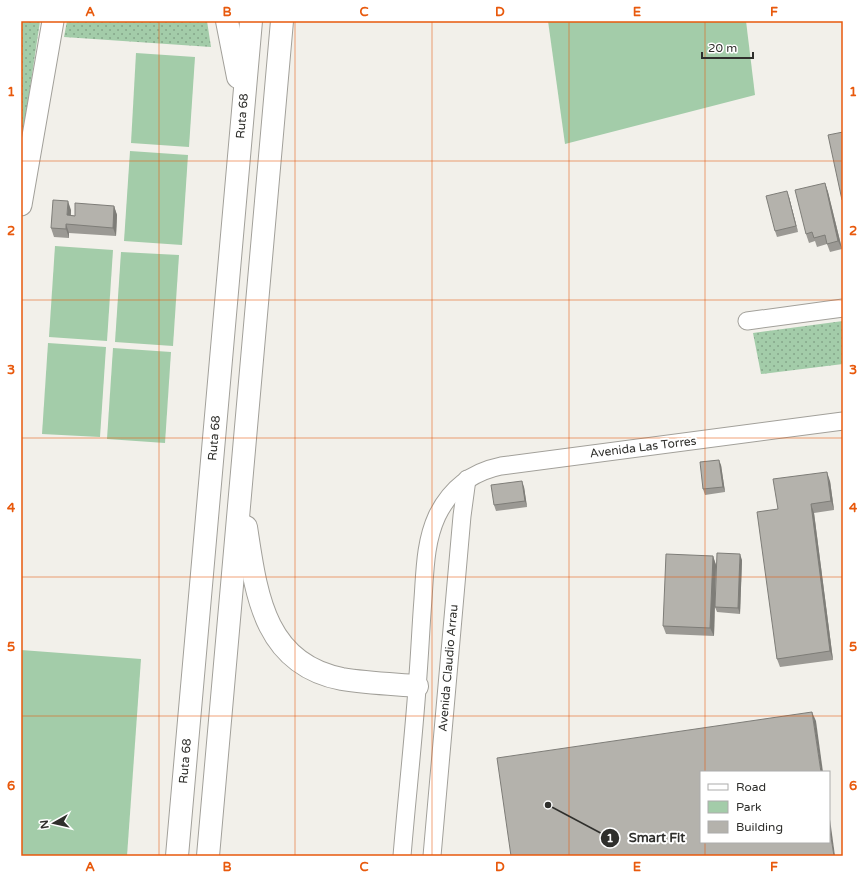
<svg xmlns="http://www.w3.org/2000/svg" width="864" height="877" viewBox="0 0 864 877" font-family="'Varela Round',sans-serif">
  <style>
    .grass { fill: url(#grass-dots) }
    .green { fill: #a3cca9 }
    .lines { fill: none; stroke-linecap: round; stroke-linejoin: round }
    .minor-casing { stroke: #a2a09a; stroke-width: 19 }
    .major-casing { stroke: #a2a09a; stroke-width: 23 }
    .highway-casing { stroke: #a2a09a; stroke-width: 24 }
    .minor { stroke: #fff; stroke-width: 17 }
    .major { stroke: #fff; stroke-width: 21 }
    .highway { stroke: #fff; stroke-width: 22 }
    .wall { fill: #9b9994 }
    .shaded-wall { fill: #7e7d78 }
    .building { fill: #b4b2ac; stroke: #7e7d78 }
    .grid { fill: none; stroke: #e8590c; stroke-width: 1; stroke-opacity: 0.55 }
    .labels { text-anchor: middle; stroke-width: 4; stroke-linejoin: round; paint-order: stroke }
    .street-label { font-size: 12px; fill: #2f2f2c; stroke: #fff }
    .leader { fill: none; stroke: #2f2f2c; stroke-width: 1.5 }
    .callout-dot { fill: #2f2f2c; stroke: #fff; stroke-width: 1.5 }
    .mark-label { font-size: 12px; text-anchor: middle; font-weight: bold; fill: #fff }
    .callout-label { font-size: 13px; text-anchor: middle; font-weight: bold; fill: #2f2f2c; stroke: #fff; stroke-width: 4; stroke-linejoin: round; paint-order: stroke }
    .neatline { fill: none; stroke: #e8590c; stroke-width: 1.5 }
    .grid-label { font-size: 13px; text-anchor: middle; font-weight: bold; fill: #e8590c }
  </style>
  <defs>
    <pattern id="grass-dots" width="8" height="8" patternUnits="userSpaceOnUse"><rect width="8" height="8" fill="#a3cca9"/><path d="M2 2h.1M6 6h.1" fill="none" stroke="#85a68a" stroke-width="1.8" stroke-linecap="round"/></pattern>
  </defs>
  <rect width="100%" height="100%" fill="#f2f0ea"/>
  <g class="grass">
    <polygon points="22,21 40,21 21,149 21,26"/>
    <polygon points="67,21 207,21 211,47 64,37"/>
    <polygon points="843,321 843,364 761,374 753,333"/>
  </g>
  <g class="green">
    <polygon points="548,21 746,21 755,95 565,144"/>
    <polygon points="136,53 195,57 189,147 131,143"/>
    <polygon points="130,151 188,155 182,245 124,241"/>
    <polygon points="55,246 113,250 107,341 49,337"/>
    <polygon points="121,252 179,255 173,346 115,342"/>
    <polygon points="48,343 106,347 100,437 42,434"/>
    <polygon points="113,348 171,352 165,443 107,439"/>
    <polygon points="21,650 141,659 127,856 21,856"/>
  </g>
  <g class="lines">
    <g class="minor-casing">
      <g id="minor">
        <polyline points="747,321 843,308"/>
        <path d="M402,856C407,796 414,735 418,675C420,649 421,624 423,599C425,571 425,542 437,516C450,489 472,472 501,466L843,421"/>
        <polyline points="432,856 462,516 467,479"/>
      </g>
    </g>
    <g class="major-casing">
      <polyline id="major" points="21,205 53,21"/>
    </g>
    <g class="highway-casing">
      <g id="highway">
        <polyline points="227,21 238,77"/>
        <path d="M246,527C256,592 263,664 342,679C366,683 392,684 417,686"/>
        <polyline points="177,856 251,21"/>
        <polyline points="208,856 282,21"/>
      </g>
    </g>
    <use href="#minor" class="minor"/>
    <use href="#major" class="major"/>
    <use href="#highway" class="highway"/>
  </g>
  <g class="wall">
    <polygon points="825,183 828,192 842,249 830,252 827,244 817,247 815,241 809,243 806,234"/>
    <polygon points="789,197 798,232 777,237 775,231"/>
    <polygon points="114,206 117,215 116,236 69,233 69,238 54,237 51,228 71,210 71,215 75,216"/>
    <polygon points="721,465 725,492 705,495 703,489"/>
    <polygon points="830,481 834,510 814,513 833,660 780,667 777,659 778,509"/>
    <polygon points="524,487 527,507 496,511 494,505"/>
    <polygon points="713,556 716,565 714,636 666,634 663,626"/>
    <polygon points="742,560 740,614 717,612 715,607"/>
  </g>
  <g class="shaded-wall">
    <polygon points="825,183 828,192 842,249 838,241"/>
    <polygon points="787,191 789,197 798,232 796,226"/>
    <polygon points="68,201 71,210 70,224 67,215"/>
    <polygon points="114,206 117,215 116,236 113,228"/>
    <polygon points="66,224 69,233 69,238 66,229"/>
    <polygon points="719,460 721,465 725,492 723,487"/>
    <polygon points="827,472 830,481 834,510 831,501"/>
    <polygon points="522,481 524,487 527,507 525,501"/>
    <polygon points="811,504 814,513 833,660 830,651"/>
    <polygon points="740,554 742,560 740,614 738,608"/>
    <polygon points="713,556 716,565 714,636 710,628"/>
    <polygon points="812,712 816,721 823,772 821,772"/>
    <polygon points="829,812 835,856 834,856 829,825"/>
  </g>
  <g class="building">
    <polygon points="843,132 843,200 842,200 828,135"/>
    <polygon points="825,183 838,241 827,244 825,235 814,238 812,232 806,234 795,190"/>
    <polygon points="787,191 796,226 775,231 766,196"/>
    <polygon points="53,200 68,201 67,215 75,216 75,203 114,206 113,228 66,224 66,229 51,228"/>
    <polygon points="719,460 723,487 703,489 700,462"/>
    <polygon points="827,472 831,501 811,504 830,651 777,659 757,512 778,509 773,479"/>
    <polygon points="522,481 525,501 494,505 491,485"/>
    <polygon points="717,553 740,554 738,608 715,607"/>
    <polygon points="666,554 713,556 710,628 663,626"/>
    <polygon points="812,712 821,772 701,772 701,842 829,842 829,825 834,856 511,856 497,758"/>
  </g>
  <path class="grid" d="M159,21V856M295,21V856M432,21V856M569,21V856M705,21V772M21,161H843M21,300H843M21,438H843M21,577H843M21,716H843M705,842V856"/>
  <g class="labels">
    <g class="street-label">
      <text transform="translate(242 116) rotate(-85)" y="4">Ruta 68</text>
      <text transform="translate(214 438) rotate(-85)" y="4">Ruta 68</text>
      <text transform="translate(643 447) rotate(-7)" y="4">Avenida Las Torres</text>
      <text transform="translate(448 668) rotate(-85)" y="4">Avenida Claudio Arrau</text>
      <text transform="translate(185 761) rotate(-85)" y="4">Ruta 68</text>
    </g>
  </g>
  <path class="leader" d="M548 805L610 838"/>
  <g class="callout-dot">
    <circle cx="548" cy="805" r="4"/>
    <circle cx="610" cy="838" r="10"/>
  </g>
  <g class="mark-label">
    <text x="610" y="842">1</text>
  </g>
  <g class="callout-label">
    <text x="657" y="842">Smart Fit</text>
  </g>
  <rect width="864" height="877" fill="none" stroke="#ffffff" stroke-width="44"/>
  <rect x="700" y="771" width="130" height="72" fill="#ffffff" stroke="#acacab"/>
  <rect x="708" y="784" width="20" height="6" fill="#ffffff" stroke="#acacab"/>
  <text x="736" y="791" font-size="12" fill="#2f2f2c">Road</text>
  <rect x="708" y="801" width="20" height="12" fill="#a3cca9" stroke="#acacab"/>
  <text x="736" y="811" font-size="12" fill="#2f2f2c">Park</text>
  <rect x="708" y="821" width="20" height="12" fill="#b4b2ac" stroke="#acacab"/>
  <text x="736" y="831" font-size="12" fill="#2f2f2c">Building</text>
  <g transform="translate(54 823) rotate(262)" stroke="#ffffff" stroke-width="3" paint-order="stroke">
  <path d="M0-3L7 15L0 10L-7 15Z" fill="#2f2f2c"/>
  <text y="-6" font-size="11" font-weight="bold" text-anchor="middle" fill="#2f2f2c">N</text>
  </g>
  <path d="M702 52v6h51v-6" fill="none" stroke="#2f2f2c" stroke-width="2"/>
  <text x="708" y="52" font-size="12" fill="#2f2f2c" stroke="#ffffff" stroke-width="3" paint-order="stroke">20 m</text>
  <rect x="22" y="22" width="820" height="833" class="neatline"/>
  <g class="grid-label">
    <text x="90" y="16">A</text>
    <text x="227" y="16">B</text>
    <text x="364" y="16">C</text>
    <text x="500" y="16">D</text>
    <text x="637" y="16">E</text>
    <text x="774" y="16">F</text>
    <text x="11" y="96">1</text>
    <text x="853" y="96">1</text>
    <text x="11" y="235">2</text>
    <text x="853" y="235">2</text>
    <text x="11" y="374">3</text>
    <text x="853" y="374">3</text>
    <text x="11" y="512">4</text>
    <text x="853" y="512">4</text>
    <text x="11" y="651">5</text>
    <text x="853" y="651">5</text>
    <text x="11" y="790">6</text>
    <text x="853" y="790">6</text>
    <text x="90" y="871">A</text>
    <text x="227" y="871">B</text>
    <text x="364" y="871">C</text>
    <text x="500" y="871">D</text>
    <text x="637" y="871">E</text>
    <text x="774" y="871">F</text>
  </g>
</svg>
